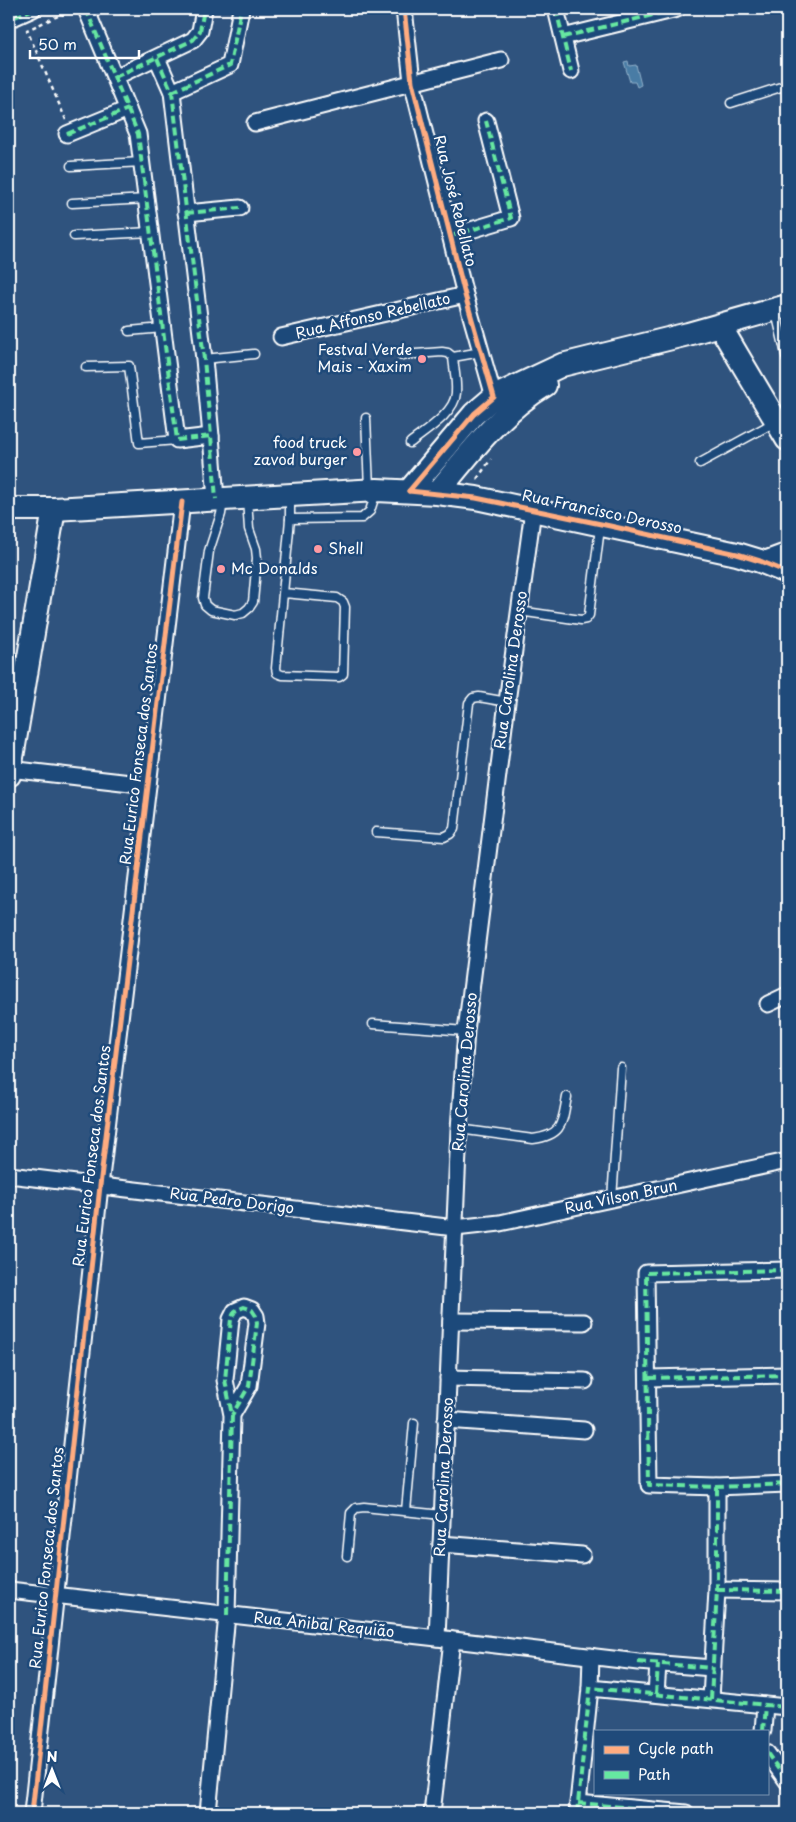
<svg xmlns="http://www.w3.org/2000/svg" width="796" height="1822" viewBox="0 0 796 1822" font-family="'Playpen Sans',sans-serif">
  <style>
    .water { fill: #487ca5; stroke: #91b0c9 }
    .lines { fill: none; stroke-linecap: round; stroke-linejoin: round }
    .lane-casing { stroke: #fff; stroke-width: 11 }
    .street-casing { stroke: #fff; stroke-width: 19 }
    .secondary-casing { stroke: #fff; stroke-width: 26 }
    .path { stroke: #fff; stroke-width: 2.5; stroke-dasharray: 4 4; stroke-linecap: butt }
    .lane { stroke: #1f4a7a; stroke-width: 8 }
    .street { stroke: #1f4a7a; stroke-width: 15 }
    .secondary { stroke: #1f4a7a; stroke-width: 22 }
    .quiet { stroke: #66e7a1; stroke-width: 4; stroke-dasharray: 8 4; stroke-linecap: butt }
    .cycleway-casing { stroke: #1f4a7a; stroke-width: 8 }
    .cycleway { stroke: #ffac80; stroke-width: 5 }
    .poi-dot { fill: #ff9aa2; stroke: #1f4a7a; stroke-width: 2 }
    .labels { text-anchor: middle; stroke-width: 5; stroke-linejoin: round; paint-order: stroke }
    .street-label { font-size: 15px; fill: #fff; stroke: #1f4a7a }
    .poi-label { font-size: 15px; fill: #fff; stroke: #1f4a7a; text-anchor: end }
  </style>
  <rect width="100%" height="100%" fill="#2f537e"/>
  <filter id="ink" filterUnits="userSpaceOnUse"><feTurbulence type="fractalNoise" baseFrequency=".02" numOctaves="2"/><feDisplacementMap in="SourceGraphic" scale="10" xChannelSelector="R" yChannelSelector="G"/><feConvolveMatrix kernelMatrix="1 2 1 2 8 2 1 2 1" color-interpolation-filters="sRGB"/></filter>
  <g filter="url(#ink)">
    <polygon class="water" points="628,61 629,66 636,65 641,85 637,87 635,82 630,82 624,62"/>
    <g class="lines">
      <g class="lane-casing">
        <g id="lane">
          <polyline points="731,103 787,85"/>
          <polyline points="71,166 142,162"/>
          <polyline points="72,203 147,199"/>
          <polyline points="74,236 151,232"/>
          <polyline points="776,312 787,359"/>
          <polyline points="129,331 163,328"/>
          <polyline points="402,355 442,352 448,353 453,357"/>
          <polyline points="204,359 254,354"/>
          <polyline points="86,367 129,366 139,443 177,440"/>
          <polyline points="366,418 369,488"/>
          <path d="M410,443C425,431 455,413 456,393C457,381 454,369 453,357L481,352"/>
          <polyline points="700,463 775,422"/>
          <polyline points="223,501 221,514 209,551 203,598 205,605 211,610 235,615 243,613 249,608 253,602 257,558 256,549 249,529 247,499"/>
          <polyline points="290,519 362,518 370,511 376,492"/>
          <polyline points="284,593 337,598 343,602 345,607 343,674 339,677 282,675 277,673 276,668 290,519 290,497"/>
          <polyline points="519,611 581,620 586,619 589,615 600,528"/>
          <polyline points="376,832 444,837 450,834 454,829 469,703 473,698 479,697 507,702"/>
          <polyline points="373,1024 466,1031"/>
          <path d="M459,1129L533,1139C564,1135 562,1122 567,1097"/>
          <polyline points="612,1199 621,1068"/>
          <polyline points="406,1511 414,1423"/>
          <polyline points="347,1556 351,1513 356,1508 364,1507 442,1515"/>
        </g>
      </g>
      <g class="street-casing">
        <g id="street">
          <polyline points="86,9 138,134 177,440 211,436 216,499"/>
          <polyline points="404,9 412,82 465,295 494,397 500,404"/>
          <polyline points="556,9 571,71"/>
          <polyline points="15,17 33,9"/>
          <polyline points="563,37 677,9"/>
          <polyline points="157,58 172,92 204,359 211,436"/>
          <polyline points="115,77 193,40 200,31 204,9"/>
          <polyline points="172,92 230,65 241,9"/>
          <polyline points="255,123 501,60"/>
          <polyline points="67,134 128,109"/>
          <polyline points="186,213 240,208"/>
          <polyline points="451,236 511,218 486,121"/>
          <polyline points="281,337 465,295"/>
          <polyline points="760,561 787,551"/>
          <polyline points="9,769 148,785"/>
          <polyline points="768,1004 787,995"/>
          <polyline points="9,1175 455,1228 500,1223 787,1161"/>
          <polyline points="787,1270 646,1273 649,1485 717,1487 787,1484"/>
          <polyline points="451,1321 584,1322"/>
          <polyline points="448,1378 585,1381"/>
          <polyline points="649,1378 787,1375"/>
          <polyline points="446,1420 584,1430"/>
          <polyline points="441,1544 582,1555"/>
          <polyline points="9,1590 437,1638 638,1662 712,1668"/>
          <polyline points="717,1590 787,1591"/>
          <polyline points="437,1638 459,1129 466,1031 507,702 533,510"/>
          <polyline points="590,1688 591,1656"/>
          <polyline points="656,1694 658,1664"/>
          <polyline points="711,1699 717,1590 717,1487"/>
          <polyline points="763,1731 765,1705"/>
          <polyline points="767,1753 787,1781"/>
          <polyline points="578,1803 686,1813"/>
          <polyline points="32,1813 100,1186 182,502"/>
          <polyline points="208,1813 227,1615 232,1415 225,1380 231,1319 235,1311 244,1307 252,1310 256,1316 257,1323 249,1386 232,1415"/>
          <polyline points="432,1813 452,1640"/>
          <polyline points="577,1813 590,1688 787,1707"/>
        </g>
      </g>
      <g class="secondary-casing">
        <g id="secondary">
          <polyline points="720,326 787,439"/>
          <polyline points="409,491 474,414 494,397 562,365 688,334 787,306"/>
          <path d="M437,493C470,453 500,412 545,385"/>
          <polyline points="9,509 54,509 377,490 437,493 476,498 737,554 760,561 787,572"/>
          <polyline points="9,775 54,509"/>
        </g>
      </g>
      <g class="path">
        <polyline points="66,120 27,30 67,12"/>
        <polyline points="477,479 491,459"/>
      </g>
      <use href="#lane" class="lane"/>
      <use href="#street" class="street"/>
      <use href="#secondary" class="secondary"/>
      <g class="quiet">
        <polyline points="86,9 138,134 177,440 211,436 216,499"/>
        <polyline points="556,9 571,71"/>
        <polyline points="15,17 33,9"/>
        <polyline points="563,37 677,9"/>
        <polyline points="157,58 172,92 204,359 211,436"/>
        <polyline points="115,77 193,40 200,31 204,9"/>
        <polyline points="172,92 230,65 241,9"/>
        <polyline points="67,134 128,109"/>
        <polyline points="186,213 240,208"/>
        <polyline points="451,236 511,218 486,121"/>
        <polyline points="787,1270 646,1273 649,1485 717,1487 787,1484"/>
        <polyline points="649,1378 787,1375"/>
        <polyline points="717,1590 787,1591"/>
        <polyline points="227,1615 232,1415 225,1380 231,1319 235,1311 244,1307 252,1310 256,1316 257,1323 249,1386 232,1415"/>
        <polyline points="638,1662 712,1668"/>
        <polyline points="656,1694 658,1664"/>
        <polyline points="711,1699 717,1590 717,1487"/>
        <polyline points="763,1731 765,1705"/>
        <polyline points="767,1753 787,1781"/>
        <polyline points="578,1803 686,1813"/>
        <polyline points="577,1813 590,1688 787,1707"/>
      </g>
      <g class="cycleway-casing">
        <g id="cycleway">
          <polyline points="404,9 412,82 465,295 494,397 474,414 409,491"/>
          <polyline points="409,491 476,498 601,524 737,554 760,561 787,572"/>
          <polyline points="32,1813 100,1186 182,502"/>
        </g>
      </g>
      <use href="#cycleway" class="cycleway"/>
    </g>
  </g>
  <g class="poi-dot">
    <circle cx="422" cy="359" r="5"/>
    <circle cx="357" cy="452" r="5"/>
    <circle cx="318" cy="549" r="5"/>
    <circle cx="221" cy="569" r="5"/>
  </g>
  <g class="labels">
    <g class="street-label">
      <text transform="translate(455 201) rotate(76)" y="5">Rua José Rebellato</text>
      <text transform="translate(373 316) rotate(-13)" y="5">Rua Affonso Rebellato</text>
      <text transform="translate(602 512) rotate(12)" y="5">Rua Francisco Derosso</text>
      <text transform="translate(511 670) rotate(-82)" y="5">Rua Carolina Derosso</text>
      <text transform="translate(139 754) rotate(-83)" y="5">Rua Eurico Fonseca dos Santos</text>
      <text transform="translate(465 1072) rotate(-85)" y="5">Rua Carolina Derosso</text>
      <text transform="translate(92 1156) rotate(-83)" y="5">Rua Eurico Fonseca dos Santos</text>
      <text transform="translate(621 1197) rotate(-12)" y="5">Rua Vilson Brun</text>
      <text transform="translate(232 1201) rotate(7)" y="5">Rua Pedro Dorigo</text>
      <text transform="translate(444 1477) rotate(-87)" y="5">Rua Carolina Derosso</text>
      <text transform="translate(47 1558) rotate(-84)" y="5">Rua Eurico Fonseca dos Santos</text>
      <text transform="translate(324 1625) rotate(6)" y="5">Rua Anibal Requião</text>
    </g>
    <g class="poi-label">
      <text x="412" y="355">Festval Verde<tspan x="412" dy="17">Mais - Xaxim</tspan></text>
      <text x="347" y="448">food truck<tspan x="347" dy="17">zavod burger</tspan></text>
      <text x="328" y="554" text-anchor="start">Shell</text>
      <text x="231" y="574" text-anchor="start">Mc Donalds</text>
    </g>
  </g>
  <rect width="796" height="1822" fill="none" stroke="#1f4a7a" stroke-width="30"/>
  <rect x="15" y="15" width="766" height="1792" fill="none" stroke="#fff" stroke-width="2" filter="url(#ink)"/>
  <rect x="594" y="1730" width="175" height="65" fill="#1f4a7a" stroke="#7992af"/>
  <rect x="604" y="1746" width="25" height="8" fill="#ffac80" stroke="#7992af"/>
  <text x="638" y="1754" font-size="15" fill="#ffffff">Cycle path</text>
  <rect x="604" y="1771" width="25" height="8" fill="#66e7a1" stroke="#7992af"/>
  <text x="638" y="1780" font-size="15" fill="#ffffff">Path</text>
  <g transform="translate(52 1770)" stroke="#1f4a7a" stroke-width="4" paint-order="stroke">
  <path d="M0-4L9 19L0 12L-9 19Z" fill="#ffffff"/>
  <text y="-8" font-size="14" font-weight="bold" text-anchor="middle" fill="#ffffff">N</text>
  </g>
  <path d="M30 50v8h109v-8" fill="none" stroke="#ffffff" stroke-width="2.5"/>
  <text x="38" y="50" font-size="15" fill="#ffffff" stroke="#1f4a7a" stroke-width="4" paint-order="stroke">50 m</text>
</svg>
